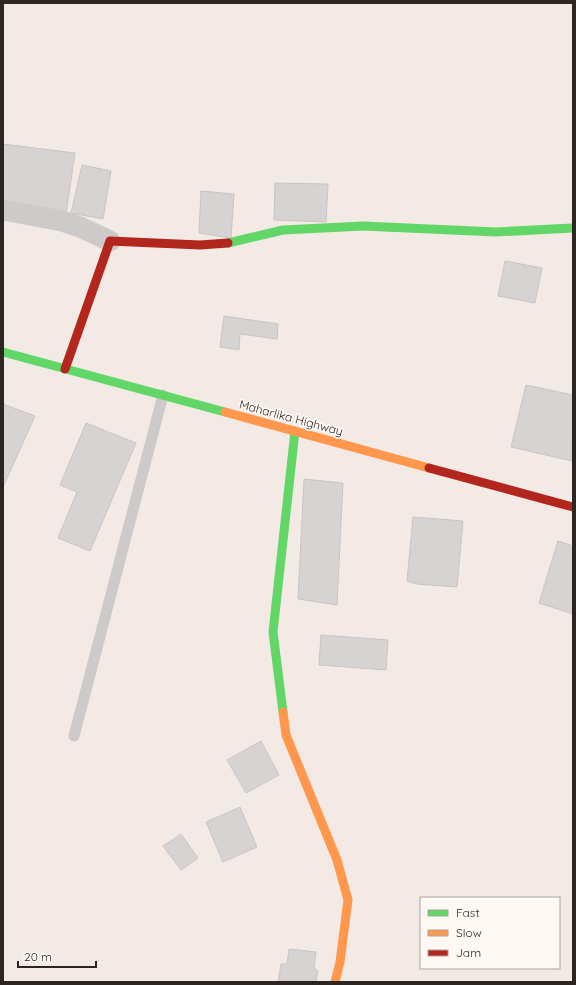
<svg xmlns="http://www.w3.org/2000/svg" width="576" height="985" viewBox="0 0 576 985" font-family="Quicksand,sans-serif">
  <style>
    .building { fill: #d7d3d3; stroke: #c8c5c5 }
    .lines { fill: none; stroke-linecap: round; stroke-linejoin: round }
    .lane { stroke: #cdcac9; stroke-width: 11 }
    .street { stroke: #cdcac9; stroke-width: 21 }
    .fast { stroke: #63d668; stroke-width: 9 }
    .slow { stroke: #ff974d; stroke-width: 9 }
    .jam { stroke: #b3261e; stroke-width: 9 }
    .labels { text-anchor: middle; stroke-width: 3.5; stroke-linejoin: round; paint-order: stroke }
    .street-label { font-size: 12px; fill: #2b2622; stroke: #fff8f4 }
  </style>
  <rect width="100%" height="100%" fill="#f3eae5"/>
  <g class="building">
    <polygon points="3,144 75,153 66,214 3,204"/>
    <polygon points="82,165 111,171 103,219 71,213"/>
    <polygon points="275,183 328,184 326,222 274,220"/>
    <polygon points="201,191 234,194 231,238 199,233"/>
    <polygon points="505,261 542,268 535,303 498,296"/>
    <polygon points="224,316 278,324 277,339 240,334 239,350 220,347"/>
    <polygon points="526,385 573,395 572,461 511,447"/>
    <polygon points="3,404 35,416 3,487"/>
    <polygon points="86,423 136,443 90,551 58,538 77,492 60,485"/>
    <polygon points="304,479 343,483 337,605 298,599"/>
    <polygon points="413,517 463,521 457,587 417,584 407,581"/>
    <polygon points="558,541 573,546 573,614 539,603"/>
    <polygon points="321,635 388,640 386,670 319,665"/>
    <polygon points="261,741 279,775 246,793 227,760"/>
    <polygon points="240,807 257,847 223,862 206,822"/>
    <polygon points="181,834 198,858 181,870 163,846"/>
    <polygon points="289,949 316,952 314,968 318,971 316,982 278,982 281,964 287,964"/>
  </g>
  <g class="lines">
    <polyline class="lane" points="74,736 163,395"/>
    <polyline class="street" points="3,210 62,221 80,227 110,241"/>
    <g class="fast">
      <polyline points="228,243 283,230 363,226 496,232 573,228"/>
      <polyline points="3,352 225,412"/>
      <polyline points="283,712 273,632 295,431"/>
    </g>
    <g class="slow">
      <polyline points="225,412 429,468"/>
      <polyline points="283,712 286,735 337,860 348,900 340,962 335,982"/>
    </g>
    <g class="jam">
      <polyline points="65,369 110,241 200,245 228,243"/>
      <polyline points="429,468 573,507"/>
    </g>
  </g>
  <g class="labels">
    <g class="street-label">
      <text transform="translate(291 418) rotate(15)" y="4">Maharlika Highway</text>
    </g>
  </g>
  <rect width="576" height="985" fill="none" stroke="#2b2622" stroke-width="8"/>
  <rect x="420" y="897" width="140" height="72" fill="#fff8f4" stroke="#aaa4a0"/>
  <rect x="428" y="910" width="20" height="6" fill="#63d668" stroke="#aaa4a0"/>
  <text x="456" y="917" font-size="12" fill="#2b2622">Fast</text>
  <rect x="428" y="930" width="20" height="6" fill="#ff974d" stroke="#aaa4a0"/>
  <text x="456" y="937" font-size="12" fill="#2b2622">Slow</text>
  <rect x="428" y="950" width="20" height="6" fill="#b3261e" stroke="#aaa4a0"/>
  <text x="456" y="957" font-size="12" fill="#2b2622">Jam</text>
  <path d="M18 961v6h78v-6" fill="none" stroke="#2b2622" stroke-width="2"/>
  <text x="24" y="961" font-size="12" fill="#2b2622" stroke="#fff8f4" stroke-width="3" paint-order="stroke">20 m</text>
</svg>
